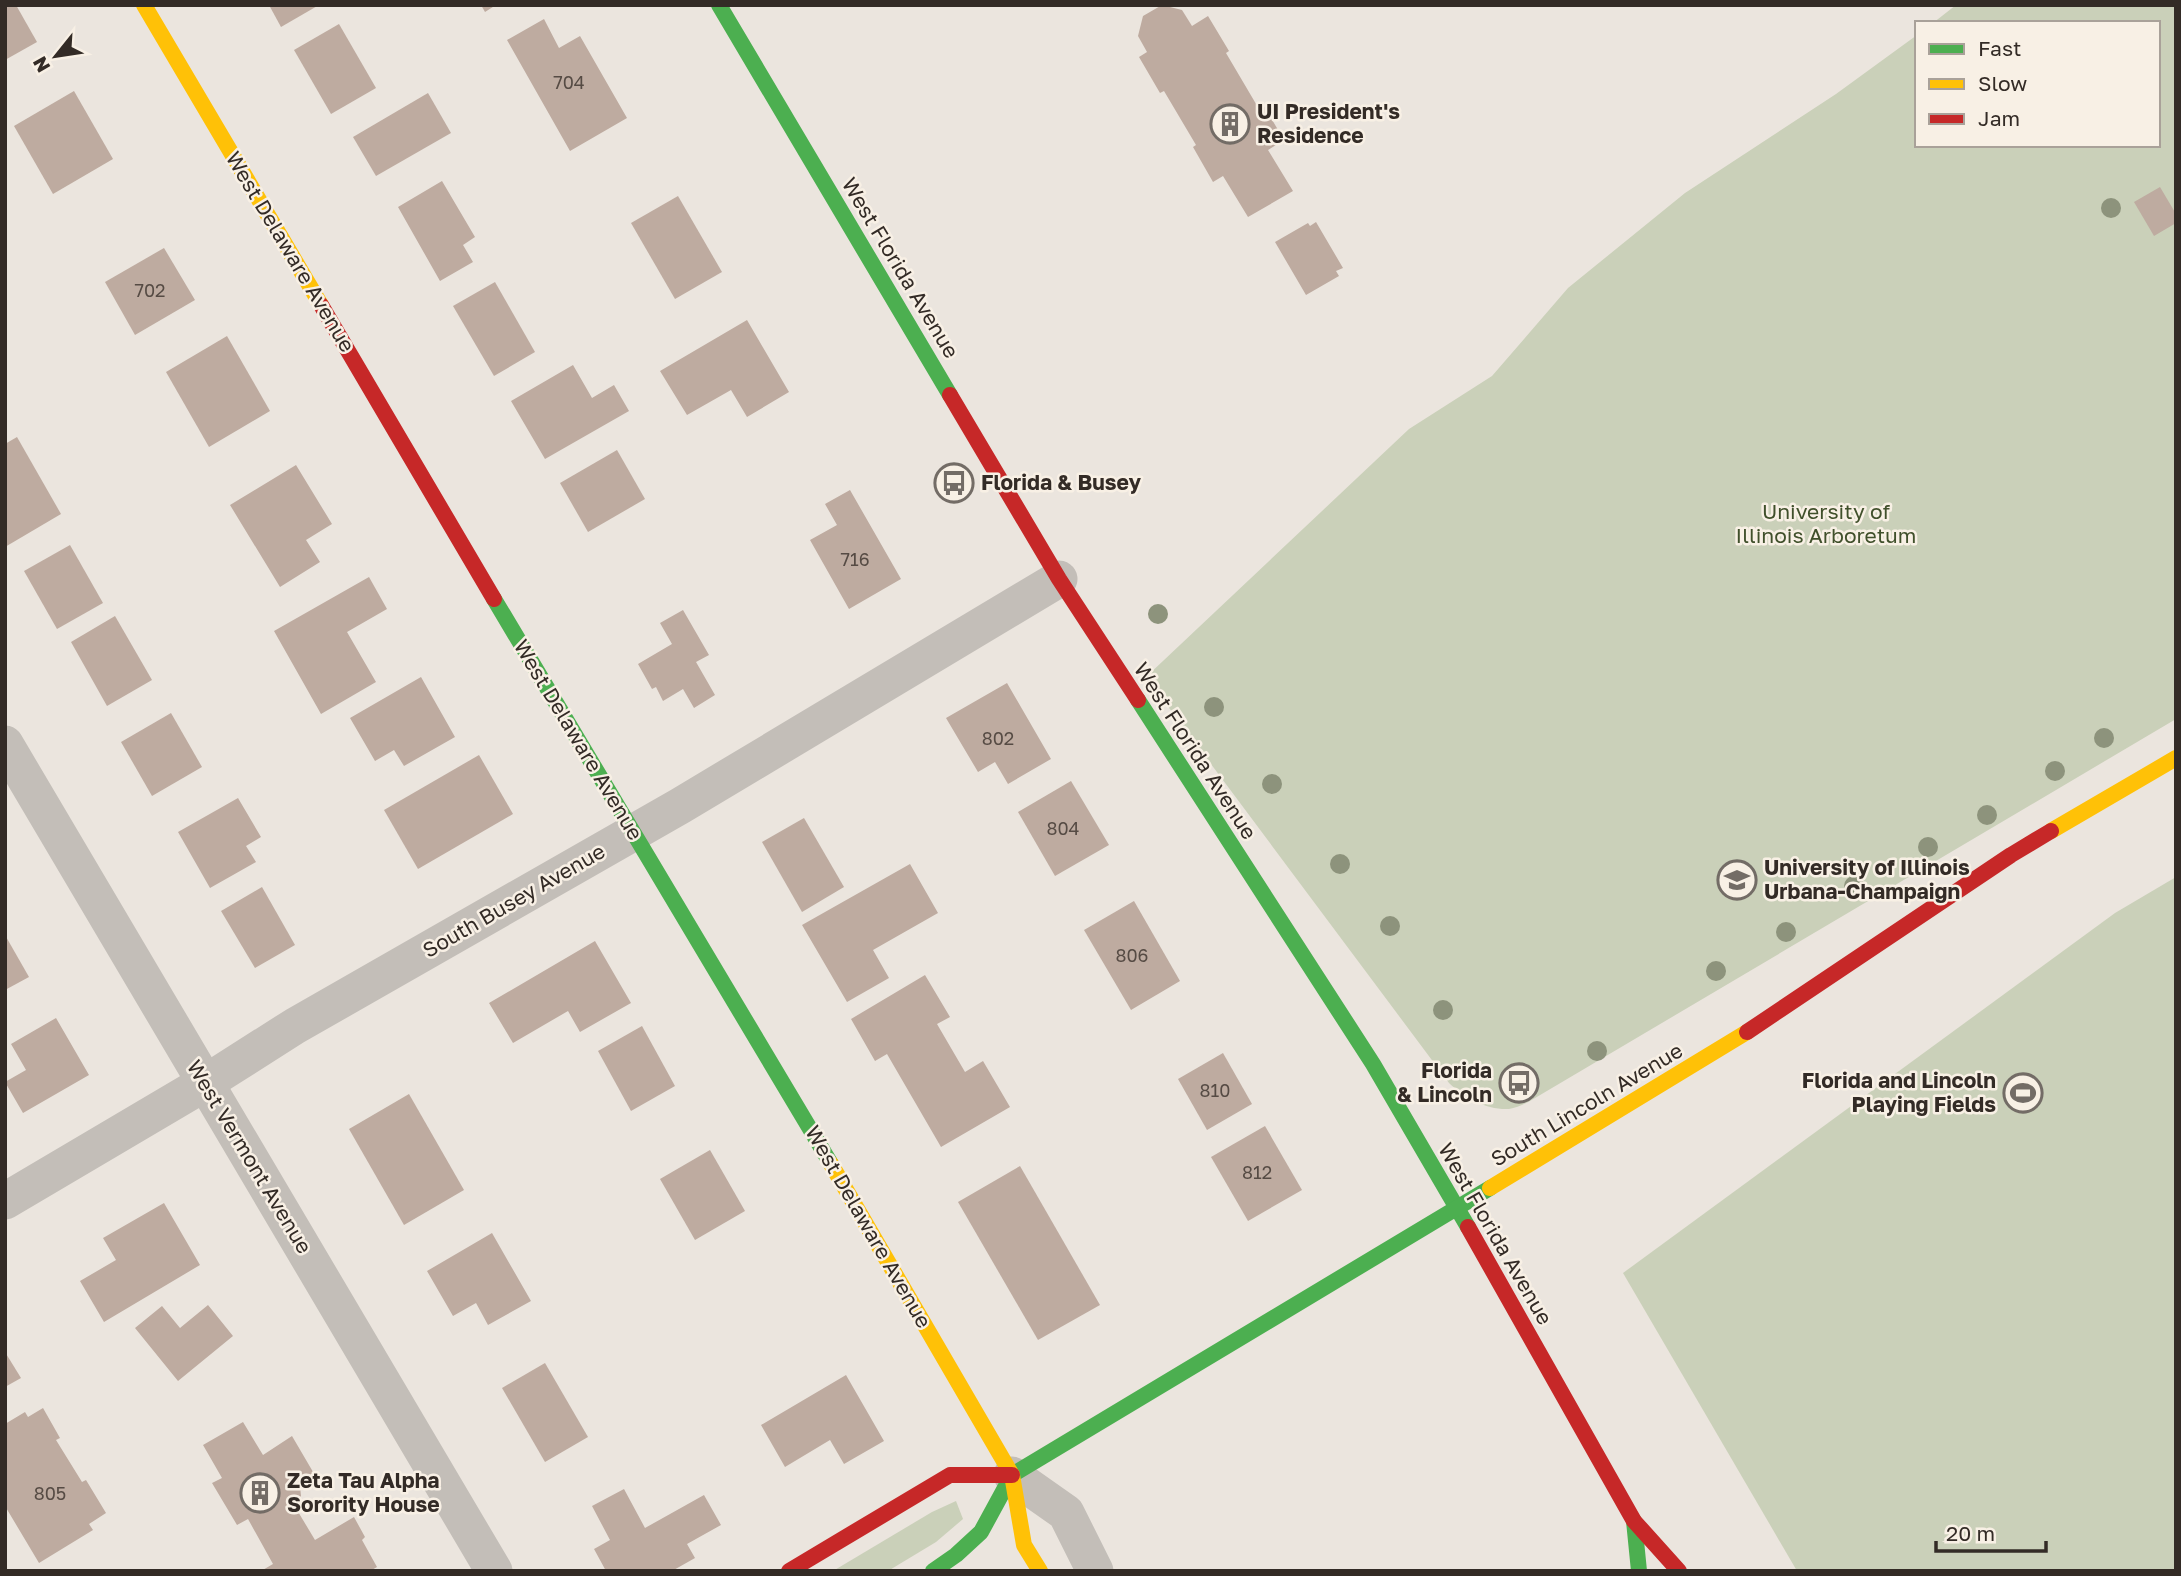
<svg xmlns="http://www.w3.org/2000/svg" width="2181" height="1576" viewBox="0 0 2181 1576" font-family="'Golos Text',sans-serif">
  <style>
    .green { fill: #cad0b9 }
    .building { fill: #beaba0 }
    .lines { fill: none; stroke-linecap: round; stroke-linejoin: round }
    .street { stroke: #c3beb8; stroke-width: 37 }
    .fast { stroke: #4caf50; stroke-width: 16 }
    .slow { stroke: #ffc107; stroke-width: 16 }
    .jam { stroke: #c62828; stroke-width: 16 }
    .tree { fill: #8d937c }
    .labels { text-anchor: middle; stroke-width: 5; stroke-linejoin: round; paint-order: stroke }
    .number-label { font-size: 18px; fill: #564b44 }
    .poi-label { font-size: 21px; font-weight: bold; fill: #332b26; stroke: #f8f0e5; text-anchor: start }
    .street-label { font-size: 21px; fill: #332b26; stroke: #f8f0e5 }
    .park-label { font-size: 21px; fill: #40502b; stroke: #f8f0e5 }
  </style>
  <rect width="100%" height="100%" fill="#ebe5de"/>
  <g class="green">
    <path d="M1956,5H2176V719L1530,1101C1524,1104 1516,1108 1509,1109C1486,1110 1465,1098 1449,1083L1146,677L1409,429L1492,376L1568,288L1685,193L1836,94L1917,35V145H2158V23H1933Z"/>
    <polygon points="2176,877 2176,1571 1797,1571 1623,1273 2115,913"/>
    <polygon points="956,1501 963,1519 936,1542 888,1571 833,1571 932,1512"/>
  </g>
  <g class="building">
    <polygon points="5,5 16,5 37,42 5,60"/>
    <polygon points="269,5 319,5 281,27"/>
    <polygon points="481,5 496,5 485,12"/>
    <polygon points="1162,5 1182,10 1192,26 1208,16 1229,51 1226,53 1259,109 1264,106 1284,140 1268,150 1293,191 1248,217 1223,176 1213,182 1193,147 1196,145 1164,91 1160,93 1139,57 1147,52 1138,36 1143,16"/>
    <polygon points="544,19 559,48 580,36 627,118 570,151 507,40"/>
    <polygon points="339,24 376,88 331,114 294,50"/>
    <polygon points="74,91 113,159 53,194 14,126"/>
    <polygon points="428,93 451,133 376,176 353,137"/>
    <polygon points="442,181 475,237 463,245 473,262 440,281 398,207"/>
    <polygon points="2160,187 2176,214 2176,223 2154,236 2134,202"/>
    <polygon points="678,196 722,272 675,299 631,223"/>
    <polygon points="1316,222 1343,268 1336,271 1339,276 1306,295 1275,242 1308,223 1310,226"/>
    <polygon points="164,248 195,300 135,335 105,282"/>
    <polygon points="495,282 535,352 494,376 453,306"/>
    <polygon points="747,320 789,392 747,417 731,390 687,415 660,371"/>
    <polygon points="227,336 270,411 209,447 166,372"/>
    <polygon points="573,365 592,398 614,385 629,411 545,459 511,401"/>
    <polygon points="17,437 61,514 5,547 5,444"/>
    <polygon points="617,450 645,499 588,532 560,483"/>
    <polygon points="296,465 332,524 306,540 320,562 280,587 230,505"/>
    <polygon points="850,490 901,579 849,609 810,540 837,525 825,504"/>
    <polygon points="70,545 103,603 57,629 24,571"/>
    <polygon points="369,577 387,609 347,632 376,682 321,714 274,631"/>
    <polygon points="683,610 709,655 696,662 715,695 694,708 683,689 663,701 656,687 652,689 638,664 672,644 660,623"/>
    <polygon points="115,616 152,680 107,706 71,642"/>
    <polygon points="421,677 455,737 404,766 394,750 375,761 350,718"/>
    <polygon points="1007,683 1051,759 1008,784 995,762 978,772 946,718"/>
    <polygon points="171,713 202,767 152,796 121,742"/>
    <polygon points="479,755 513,814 418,869 384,810"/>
    <polygon points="1071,781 1109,845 1055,876 1018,812"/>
    <polygon points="238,798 261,837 246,846 256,862 210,888 178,832"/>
    <polygon points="804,818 844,887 802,912 762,842"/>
    <polygon points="910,864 938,913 873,950 889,978 847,1002 802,925"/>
    <polygon points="262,887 295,945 255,968 221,911"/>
    <polygon points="1134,901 1180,981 1131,1010 1084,930"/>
    <polygon points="5,935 29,977 5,990"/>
    <polygon points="595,941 631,1003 580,1032 568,1011 513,1043 489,1003"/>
    <polygon points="925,975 950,1017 937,1024 965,1072 983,1061 1010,1107 941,1147 887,1054 875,1061 851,1019"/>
    <polygon points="56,1018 89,1075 23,1113 5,1082 26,1070 11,1044"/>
    <polygon points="642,1026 675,1086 631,1111 598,1051"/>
    <polygon points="1223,1053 1252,1104 1207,1130 1178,1079"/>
    <polygon points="409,1094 464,1190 404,1225 349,1129"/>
    <polygon points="1265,1126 1302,1190 1248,1221 1211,1157"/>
    <polygon points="710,1150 745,1211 695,1240 660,1179"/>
    <polygon points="1020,1166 1100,1305 1038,1340 958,1202"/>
    <polygon points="164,1203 200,1265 104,1322 80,1281 116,1260 103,1238"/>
    <polygon points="492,1233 531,1301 488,1325 476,1303 453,1316 427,1271"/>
    <polygon points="208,1305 233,1336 178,1381 135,1328 162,1306 180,1328"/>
    <polygon points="5,1352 21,1378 5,1387"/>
    <polygon points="545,1363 588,1437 545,1462 502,1388"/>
    <polygon points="846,1375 884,1441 844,1464 830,1440 785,1467 761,1425"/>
    <polygon points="43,1408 60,1438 56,1440 82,1482 86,1480 106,1513 89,1524 93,1530 39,1563 5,1506 5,1424 25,1412 28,1417"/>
    <polygon points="243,1422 263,1455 292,1436 316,1477 300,1486 301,1496 294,1505 315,1540 354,1517 365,1537 362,1540 377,1567 370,1571 261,1571 273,1564 248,1519 237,1525 212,1483 222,1478 203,1445"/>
    <polygon points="624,1489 645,1528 704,1495 721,1525 687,1544 695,1558 672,1571 606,1571 594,1549 610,1540 592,1506"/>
  </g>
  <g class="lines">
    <g class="street">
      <polyline points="5,744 494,1571"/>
      <polyline points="5,1201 210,1080 295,1026 680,806 1059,579"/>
      <polyline points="1012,1475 1066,1513 1095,1571"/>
    </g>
    <g class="fast">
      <polyline points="719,5 950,395"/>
      <polyline points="494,599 831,1164"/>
      <polyline points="1138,700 1373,1064 1468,1227"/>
      <polyline points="1634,1521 1639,1571"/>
      <polyline points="933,1571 956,1555 981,1532 1012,1475 1490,1188"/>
    </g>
    <g class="slow">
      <polyline points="144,5 321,305"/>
      <polyline points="2051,831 2176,758"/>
      <polyline points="831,1164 1012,1475 1024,1545 1040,1571"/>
      <polyline points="1490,1188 1747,1032"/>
    </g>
    <g class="jam">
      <polyline points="321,305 494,599"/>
      <polyline points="950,395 1059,579 1138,700"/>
      <polyline points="1747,1032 2011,855 2051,831"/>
      <polyline points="1468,1227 1634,1521 1679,1571"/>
      <polyline points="789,1571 950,1475 1012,1475"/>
    </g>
  </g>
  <g class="tree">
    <circle cx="2111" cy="208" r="10"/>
    <circle cx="1158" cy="614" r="10"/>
    <circle cx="1214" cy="707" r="10"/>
    <circle cx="2104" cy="738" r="10"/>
    <circle cx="2055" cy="771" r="10"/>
    <circle cx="1272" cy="784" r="10"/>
    <circle cx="1987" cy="815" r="10"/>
    <circle cx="1928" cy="847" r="10"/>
    <circle cx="1340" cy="864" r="10"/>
    <circle cx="1854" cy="886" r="10"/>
    <circle cx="1390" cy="926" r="10"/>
    <circle cx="1786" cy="932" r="10"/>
    <circle cx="1716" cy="971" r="10"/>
    <circle cx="1443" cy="1010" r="10"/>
    <circle cx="1597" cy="1051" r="10"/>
  </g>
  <defs>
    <g id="building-ring" transform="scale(2.0125)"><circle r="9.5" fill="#f8f0e5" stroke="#736c66" stroke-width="1.5"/><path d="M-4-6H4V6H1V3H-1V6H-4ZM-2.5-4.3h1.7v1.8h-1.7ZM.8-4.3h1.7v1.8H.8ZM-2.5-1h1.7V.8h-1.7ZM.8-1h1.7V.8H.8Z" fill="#736c66"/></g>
    <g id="bus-ring" transform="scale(2.0125)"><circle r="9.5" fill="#f8f0e5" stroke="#736c66" stroke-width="1.5"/><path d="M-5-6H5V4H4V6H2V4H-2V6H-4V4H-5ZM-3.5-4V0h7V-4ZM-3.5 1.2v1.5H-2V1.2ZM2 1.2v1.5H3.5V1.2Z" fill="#736c66"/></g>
    <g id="university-ring" transform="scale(2.0125)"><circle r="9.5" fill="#f8f0e5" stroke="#736c66" stroke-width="1.5"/><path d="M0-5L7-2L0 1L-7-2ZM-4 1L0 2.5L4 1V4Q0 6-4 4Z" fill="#736c66"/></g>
    <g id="stadium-ring" transform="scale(2.0125)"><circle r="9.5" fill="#f8f0e5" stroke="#736c66" stroke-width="1.5"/><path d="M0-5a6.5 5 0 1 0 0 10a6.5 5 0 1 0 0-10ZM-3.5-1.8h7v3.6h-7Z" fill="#736c66"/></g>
  </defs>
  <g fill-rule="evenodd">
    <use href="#building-ring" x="1230" y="124"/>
    <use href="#bus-ring" x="954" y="483"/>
    <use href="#university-ring" x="1737" y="880"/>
    <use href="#bus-ring" x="1519" y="1083"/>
    <use href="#stadium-ring" x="2023" y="1093"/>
    <use href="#building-ring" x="260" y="1493"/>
  </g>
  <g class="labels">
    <g class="number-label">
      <text x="569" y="89">704</text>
      <text x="150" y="297">702</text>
      <text x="855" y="566">716</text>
      <text x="998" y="745">802</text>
      <text x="1063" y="835">804</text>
      <text x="1132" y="962">806</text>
      <text x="1215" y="1097">810</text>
      <text x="1257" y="1179">812</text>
      <text x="50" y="1500">805</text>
    </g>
    <g class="poi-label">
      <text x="1257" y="119">UI President's<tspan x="1257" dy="24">Residence</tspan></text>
      <text x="981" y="490">Florida &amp; Busey</text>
      <text x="1764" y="875">University of Illinois<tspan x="1764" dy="24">Urbana-Champaign</tspan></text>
      <text x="1492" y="1078" text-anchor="end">Florida<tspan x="1492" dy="24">&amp; Lincoln</tspan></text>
      <text x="1996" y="1088" text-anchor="end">Florida and Lincoln<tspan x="1996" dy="24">Playing Fields</tspan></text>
      <text x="287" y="1488">Zeta Tau Alpha<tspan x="287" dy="24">Sorority House</tspan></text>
    </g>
    <g class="street-label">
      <text transform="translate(290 252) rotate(59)" y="7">West Delaware Avenue</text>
      <text transform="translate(900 268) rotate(59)" y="7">West Florida Avenue</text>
      <text transform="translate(578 740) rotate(59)" y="7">West Delaware Avenue</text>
      <text transform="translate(1195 751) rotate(57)" y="7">West Florida Avenue</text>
      <text transform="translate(514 901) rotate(-30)" y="7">South Busey Avenue</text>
      <text transform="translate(1587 1105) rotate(-31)" y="7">South Lincoln Avenue</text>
      <text transform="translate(249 1157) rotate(59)" y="7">West Vermont Avenue</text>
      <text transform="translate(868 1227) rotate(60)" y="7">West Delaware Avenue</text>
      <text transform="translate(1495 1234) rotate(60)" y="7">West Florida Avenue</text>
    </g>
    <g class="park-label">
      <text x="1826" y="519">University of<tspan x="1826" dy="24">Illinois Arboretum</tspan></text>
    </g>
  </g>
  <rect width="2181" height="1576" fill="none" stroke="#332b26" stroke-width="14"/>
  <rect x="1915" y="21" width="245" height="126" fill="#f8f0e5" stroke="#a9a199" stroke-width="2"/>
  <rect x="1929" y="44" width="35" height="10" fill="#4caf50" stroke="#a9a199" stroke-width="2"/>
  <text x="1978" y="56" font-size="21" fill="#332b26">Fast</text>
  <rect x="1929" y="79" width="35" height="10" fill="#ffc107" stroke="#a9a199" stroke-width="2"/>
  <text x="1978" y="91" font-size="21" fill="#332b26">Slow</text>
  <rect x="1929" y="114" width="35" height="10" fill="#c62828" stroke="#a9a199" stroke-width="2"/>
  <text x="1978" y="126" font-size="21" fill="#332b26">Jam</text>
  <g transform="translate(56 56) rotate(240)" stroke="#f8f0e5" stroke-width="5" paint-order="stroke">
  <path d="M0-5L12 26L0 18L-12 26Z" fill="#332b26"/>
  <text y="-10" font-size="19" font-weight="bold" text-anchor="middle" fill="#332b26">N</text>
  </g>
  <path d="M1936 1541v10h110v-10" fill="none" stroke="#332b26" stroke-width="3.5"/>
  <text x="1946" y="1541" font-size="21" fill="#332b26" stroke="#f8f0e5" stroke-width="5" paint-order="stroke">20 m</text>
</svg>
